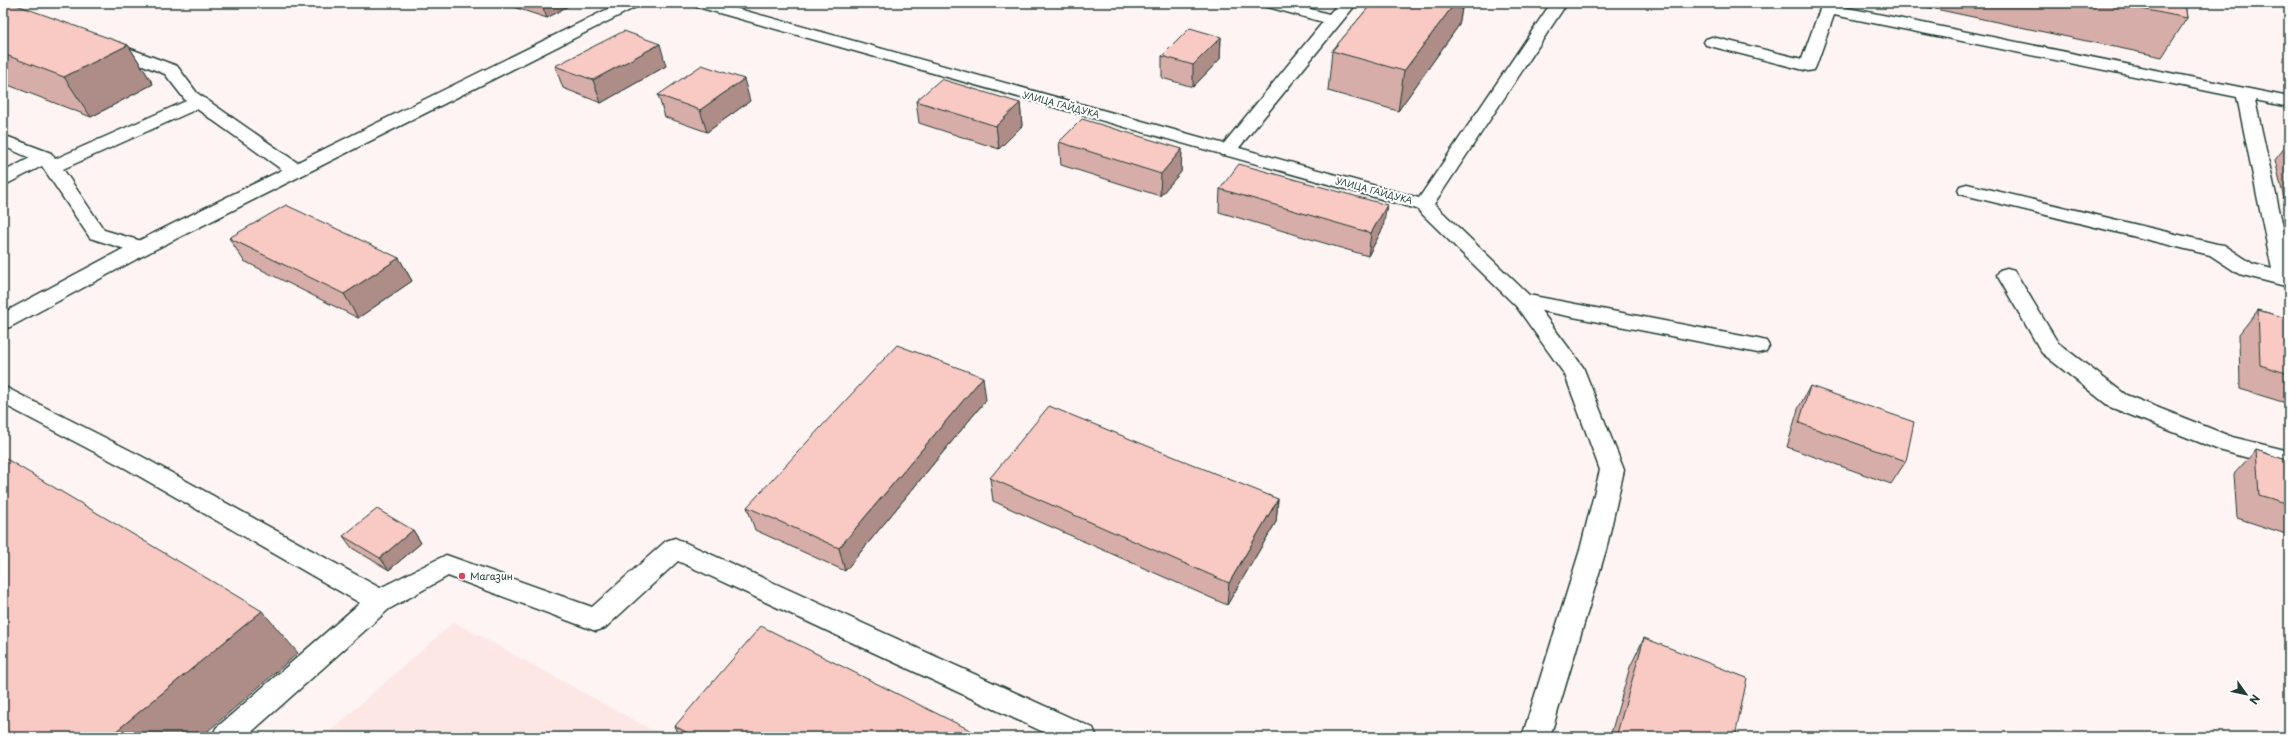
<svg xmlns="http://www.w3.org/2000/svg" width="2292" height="740" viewBox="0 0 2292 740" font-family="'Playpen Sans',sans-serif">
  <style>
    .built { fill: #fce7e5 }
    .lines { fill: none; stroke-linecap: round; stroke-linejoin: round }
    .service-casing { stroke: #1f3d34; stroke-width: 3 }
    .minor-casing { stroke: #1f3d34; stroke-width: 3 }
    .service { fill: #fff; fill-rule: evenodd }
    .minor { fill: #fff; fill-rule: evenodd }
    .wall { fill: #d6ada9; stroke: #1f3d34 }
    .shaded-wall { fill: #ae8d89; stroke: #1f3d34 }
    .building { fill: #f9c9c4; stroke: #1f3d34 }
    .poi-dot { fill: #d1495b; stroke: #fff; stroke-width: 1.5 }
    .labels { text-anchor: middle; stroke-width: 4; stroke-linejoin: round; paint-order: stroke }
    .far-street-label { font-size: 9px; fill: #1f3d34; stroke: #fff }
    .poi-label { font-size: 10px; fill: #1f3d34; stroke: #fff; text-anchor: start }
  </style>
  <rect width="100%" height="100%" fill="#fef4f3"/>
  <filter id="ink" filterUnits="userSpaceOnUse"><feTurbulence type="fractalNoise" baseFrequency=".025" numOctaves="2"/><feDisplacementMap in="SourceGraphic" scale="8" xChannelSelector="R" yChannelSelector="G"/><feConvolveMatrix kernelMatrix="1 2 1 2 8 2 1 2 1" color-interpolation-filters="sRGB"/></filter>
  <g filter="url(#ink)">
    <polygon class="built" points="454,622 665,737 323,737"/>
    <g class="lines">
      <g class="service-casing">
        <g id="service">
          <polygon points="1262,3 1288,3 1329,14 1339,3 1357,3 1233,155 1221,155 1218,151 1221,147 1323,22 1264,6"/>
          <polygon points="1828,4 2289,97 2289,107 2255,100 2289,254 2289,287 2239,274 2210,255 1960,194 1958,190 1960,186 1967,184 2217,244 2224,245 2253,264 2272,269 2237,97 1834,15 1816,66 1814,70 1808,71 1706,45 1704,42 1706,39 1712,37 1802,59 1820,9 1822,6"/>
          <polygon points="109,41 177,66 197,93 302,166 304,170 302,174 295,176 288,174 197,109 63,169 104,230 148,243 151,248 148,253 141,254 90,238 42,166 3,186 3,172 30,158 3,146 3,135 51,153 55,159 186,101 165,74 103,49 101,46 103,43"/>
          <polygon points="2007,268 2014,270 2058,343 2126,395 2232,437 2289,451 2289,469 2219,450 2110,407 2042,353 1997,275 2000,270"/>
          <polygon points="1523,294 1758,339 1766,341 1769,346 1766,351 1758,353 1516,306 1513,301 1516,296"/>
          <polygon points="3,386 141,456 380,588 446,555 592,607 666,541 675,538 1093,728 1097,737 1054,737 678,561 605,628 596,631 448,576 389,609 246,737 212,737 216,728 360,603 125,468 3,404"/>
        </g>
      </g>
      <g class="minor-casing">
        <g id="minor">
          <polygon points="620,3 640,3 638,6 148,253 10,327 3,329 3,313 134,243"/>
          <polygon points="692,3 717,3 1419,198 1551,3 1567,3 1434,204 1530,296 1583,367 1624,470 1606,550 1550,737 1522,737 1580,550 1600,470 1565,375 1516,306 1417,209 694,6"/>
        </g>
      </g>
      <use href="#service" class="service"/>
      <use href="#minor" class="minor"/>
    </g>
    <g class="wall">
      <polygon points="3,3 128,45 153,84 91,117 3,83"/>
      <polygon points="501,3 573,3 547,18"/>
      <polygon points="1372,3 1463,3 1459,25 1398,111 1328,91 1332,51"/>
      <polygon points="1907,3 2185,3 2187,18 2162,57"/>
      <polygon points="1221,37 1220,59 1193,87 1162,78 1162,56"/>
      <polygon points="555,66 666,66 601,103 563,88"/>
      <polygon points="658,95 750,101 707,132 665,117"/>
      <polygon points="916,101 1020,103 1022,126 999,149 919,123"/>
      <polygon points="1059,142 1182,149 1181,172 1160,196 1061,165"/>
      <polygon points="2289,142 2289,221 2275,160"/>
      <polygon points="1220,189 1383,228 1368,256 1219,212"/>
      <polygon points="229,238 399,258 412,281 358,318 244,261"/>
      <polygon points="2258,310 2289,319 2289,404 2240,389 2239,334"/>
      <polygon points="1810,386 1906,461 1891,484 1787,447 1798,409"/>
      <polygon points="986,400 845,571 755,530 747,507"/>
      <polygon points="2256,450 2289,461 2289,535 2237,518 2234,474"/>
      <polygon points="990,478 1278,499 1276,522 1227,605 993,501"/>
      <polygon points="413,530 421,543 389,570 352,548 343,536"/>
      <polygon points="1644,638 1735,737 1610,737 1630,667"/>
      <polygon points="675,726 984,737 680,737"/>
    </g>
    <g class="shaded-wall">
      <polygon points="541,3 573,3 547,18"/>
      <polygon points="1455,3 1463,3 1459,25 1398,111 1404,71"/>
      <polygon points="1221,37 1220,59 1193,87 1193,65"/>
      <polygon points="660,44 666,66 601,103 593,80"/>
      <polygon points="128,45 153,84 91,117 64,77"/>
      <polygon points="744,79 750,101 707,132 700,110"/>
      <polygon points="1020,103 1022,126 999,149 996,126"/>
      <polygon points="1182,149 1181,172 1160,196 1161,174"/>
      <polygon points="1387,205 1383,228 1368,256 1371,233"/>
      <polygon points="399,258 412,281 358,318 344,294"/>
      <polygon points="983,377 986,400 845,571 839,548"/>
      <polygon points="1278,499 1276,522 1227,605 1229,583"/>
      <polygon points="413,530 421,543 389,570 380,558"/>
      <polygon points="262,611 298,653 201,737 109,737"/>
    </g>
    <g class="building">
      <polygon points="3,3 11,3 128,45 64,77 3,54"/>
      <polygon points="1372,3 1455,3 1404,71 1332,51"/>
      <polygon points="2112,3 2185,3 2187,18"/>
      <polygon points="1190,28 1221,37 1193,65 1162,56"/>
      <polygon points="624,31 660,44 593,80 555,66"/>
      <polygon points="702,65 744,79 700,110 658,95"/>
      <polygon points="941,79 1020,103 996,126 916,101"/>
      <polygon points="1082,119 1182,149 1161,174 1059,142"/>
      <polygon points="1239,164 1387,205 1371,233 1220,189"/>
      <polygon points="286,205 399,258 344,294 229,238"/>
      <polygon points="2258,310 2289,319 2289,374 2260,365"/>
      <polygon points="897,345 983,377 839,548 747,507"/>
      <polygon points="1810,386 1914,422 1906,461 1799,423"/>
      <polygon points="1049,406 1278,499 1229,583 990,478"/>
      <polygon points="2256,450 2289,461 2289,504 2259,495"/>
      <polygon points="3,457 262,611 109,737 3,737"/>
      <polygon points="377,509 413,530 380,558 343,536"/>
      <polygon points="761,626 984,737 695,737 675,726"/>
      <polygon points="1644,638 1747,678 1735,737 1616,737"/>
    </g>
  </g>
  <circle class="poi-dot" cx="462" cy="576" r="4"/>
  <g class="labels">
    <g class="far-street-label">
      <text transform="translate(1061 105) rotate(15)" y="3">УЛИЦА ГАЙДУКА</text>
      <text transform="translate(1374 191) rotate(15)" y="3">УЛИЦА ГАЙДУКА</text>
    </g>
    <g class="poi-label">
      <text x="470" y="580">Магазин</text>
    </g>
  </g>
  <rect width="2292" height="740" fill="none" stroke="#fff" stroke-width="16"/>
  <rect x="8" y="8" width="2276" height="724" fill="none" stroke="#1f3d34" stroke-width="1.5" filter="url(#ink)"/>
  <g transform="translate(2246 694) rotate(123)" stroke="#ffffff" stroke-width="3" paint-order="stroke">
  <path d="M0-3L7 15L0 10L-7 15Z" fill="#1f3d34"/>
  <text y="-6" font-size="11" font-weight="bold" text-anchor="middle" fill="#1f3d34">N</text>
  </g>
</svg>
